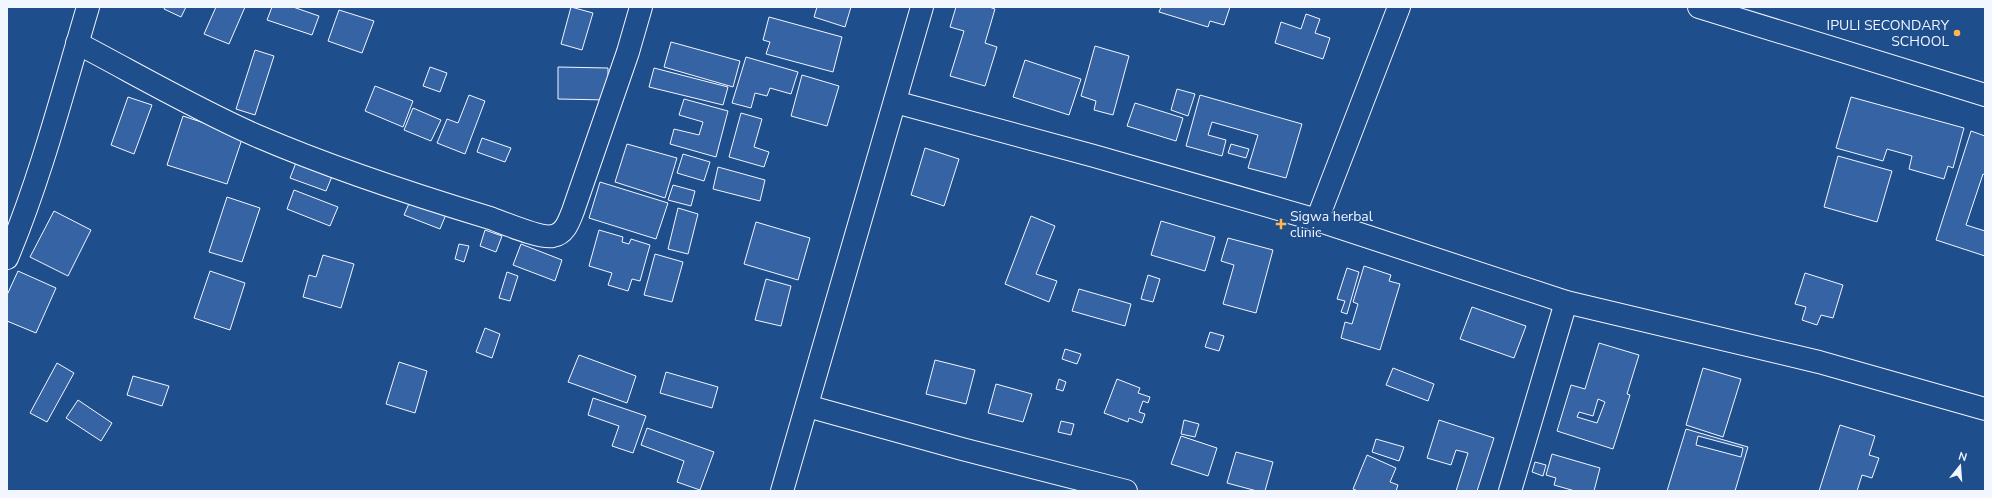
<svg xmlns="http://www.w3.org/2000/svg" width="1992" height="498" viewBox="0 0 1992 498" font-family="'Nunito Sans',sans-serif">
  <style>
    .building { fill: #3563a3; stroke: #f2f6ff; fill-rule: evenodd }
    .lines { fill: none; stroke-linecap: round; stroke-linejoin: round }
    .minor-casing { stroke: #f2f6ff; stroke-width: 24 }
    .minor { stroke: #1f4e8c; stroke-width: 22 }
    .poi-dot { fill: #ffb74d; stroke: #1f4e8c; stroke-width: 1.5 }
    .labels { text-anchor: middle; stroke-width: 3; stroke-linejoin: round; paint-order: stroke }
    .poi-label { font-size: 14px; fill: #f2f6ff; stroke: #1f4e8c; text-anchor: end }
  </style>
  <rect width="100%" height="100%" fill="#1f4e8c"/>
  <g class="building">
    <polygon points="165,7 186,7 181,17 164,9"/>
    <polygon points="216,7 245,7 229,44 204,34"/>
    <polygon points="272,7 293,7 319,16 312,35 267,20"/>
    <polygon points="571,7 593,13 582,50 561,44"/>
    <polygon points="817,7 851,7 845,27 814,17"/>
    <polygon points="956,7 989,7 995,9 985,43 997,47 985,86 950,76 964,31 950,27"/>
    <polygon points="1161,7 1230,7 1224,25 1210,21 1208,27 1159,12"/>
    <polygon points="339,10 374,21 362,53 328,41"/>
    <polygon points="1306,14 1320,19 1315,33 1330,38 1323,59 1275,43 1281,22 1301,29"/>
    <polygon points="769,17 842,37 833,72 766,54 770,42 763,40"/>
    <polygon points="671,42 740,61 733,87 664,67"/>
    <polygon points="1095,46 1129,56 1113,115 1094,110 1096,101 1081,96"/>
    <polygon points="255,50 274,56 255,115 236,109"/>
    <polygon points="746,57 798,72 791,94 770,88 767,96 755,93 751,108 732,103"/>
    <polygon points="1025,60 1081,79 1069,115 1013,97"/>
    <polygon points="430,67 447,73 440,92 423,86"/>
    <polygon points="558,67 608,68 608,100 558,99"/>
    <polygon points="654,68 728,87 723,105 649,87"/>
    <polygon points="802,75 839,86 827,126 791,116"/>
    <polygon points="375,86 413,101 403,127 365,111"/>
    <polygon points="1177,89 1195,94 1188,116 1171,110"/>
    <polygon points="469,95 485,101 465,154 437,143 447,119 458,123"/>
    <polygon points="1200,95 1302,124 1286,178 1248,168 1258,135 1212,122 1208,135 1226,140 1222,156 1186,146"/>
    <polygon points="128,97 152,105 134,154 111,145"/>
    <polygon points="1851,97 1964,128 1953,168 1948,166 1944,179 1909,169 1912,156 1887,149 1883,161 1836,148"/>
    <polygon points="684,99 728,111 716,157 670,144 674,129 699,135 703,122 679,115"/>
    <polygon points="1135,103 1183,118 1176,141 1127,126"/>
    <polygon points="413,108 441,120 431,141 404,130"/>
    <polygon points="741,113 762,119 754,147 769,152 764,167 729,157"/>
    <polygon points="183,116 243,136 227,184 167,165"/>
    <polygon points="1971,131 1985,136 1985,175 1983,174 1966,225 1985,231 1985,256 1936,240"/>
    <polygon points="482,138 511,148 505,162 477,152"/>
    <polygon points="627,144 677,158 665,198 615,182"/>
    <polygon points="1231,144 1249,149 1246,158 1228,153"/>
    <polygon points="925,148 959,159 944,206 911,195"/>
    <polygon points="683,154 710,162 704,181 677,173"/>
    <polygon points="1838,156 1892,171 1877,222 1824,207"/>
    <polygon points="297,160 333,174 326,191 290,178"/>
    <polygon points="718,167 765,180 760,201 713,189"/>
    <polygon points="600,182 668,203 656,239 589,218"/>
    <polygon points="673,185 695,191 691,206 668,200"/>
    <polygon points="294,190 338,207 330,226 287,209"/>
    <polygon points="227,197 260,208 242,262 209,252"/>
    <polygon points="411,199 447,212 440,229 404,215"/>
    <polygon points="678,208 698,214 688,254 668,249"/>
    <polygon points="54,211 91,230 68,276 30,257"/>
    <polygon points="1031,216 1055,226 1036,274 1057,281 1049,302 1005,284"/>
    <polygon points="1161,221 1215,237 1205,271 1151,255"/>
    <polygon points="756,222 810,238 798,280 744,264"/>
    <polygon points="485,230 502,236 496,252 480,246"/>
    <polygon points="599,230 623,237 622,242 629,244 631,239 650,245 640,281 632,279 628,291 608,285 612,273 589,266"/>
    <polygon points="1228,238 1273,250 1256,313 1223,304 1234,265 1221,261"/>
    <polygon points="459,244 469,246 464,262 455,259"/>
    <polygon points="521,244 562,260 555,281 513,265"/>
    <polygon points="655,254 683,262 672,302 644,295"/>
    <polygon points="323,255 354,264 341,308 303,297 309,275 316,277"/>
    <polygon points="1364,266 1391,275 1389,281 1400,284 1380,350 1341,338 1345,322 1352,324 1358,304 1353,302"/>
    <polygon points="1347,268 1359,272 1347,314 1341,312 1345,301 1337,299"/>
    <polygon points="18,271 56,288 36,333 7,321 7,295"/>
    <polygon points="210,271 245,283 230,330 194,318"/>
    <polygon points="507,272 518,276 510,301 499,298"/>
    <polygon points="1805,273 1843,285 1833,318 1821,315 1817,325 1802,320 1806,307 1795,304"/>
    <polygon points="1148,275 1160,279 1153,302 1141,299"/>
    <polygon points="766,279 791,286 781,326 755,320"/>
    <polygon points="1079,289 1131,304 1125,326 1072,311"/>
    <polygon points="1472,307 1526,326 1514,358 1460,339"/>
    <polygon points="485,328 500,334 492,358 476,352"/>
    <polygon points="1210,332 1224,336 1219,351 1205,347"/>
    <path d="M1599,343L1639,355L1627,394L1630,395L1613,449L1557,431L1571,385L1585,389ZM1598,399L1605,402L1597,423L1577,417L1579,412L1593,416Z"/>
    <polygon points="1065,349 1081,354 1077,364 1062,359"/>
    <polygon points="579,355 636,376 627,403 568,382"/>
    <polygon points="935,360 975,370 966,404 926,394"/>
    <polygon points="399,362 427,371 415,413 386,404"/>
    <polygon points="57,363 74,373 47,422 30,413"/>
    <polygon points="1393,368 1434,384 1428,401 1386,385"/>
    <polygon points="1703,368 1741,379 1723,437 1686,425"/>
    <polygon points="666,372 718,387 712,408 660,393"/>
    <polygon points="133,376 169,386 162,406 127,395"/>
    <polygon points="1059,379 1066,382 1063,391 1056,389"/>
    <polygon points="1117,379 1140,388 1138,393 1150,397 1148,403 1143,401 1139,412 1145,414 1142,423 1129,418 1128,422 1104,413"/>
    <polygon points="996,384 1032,394 1023,422 988,413"/>
    <polygon points="593,398 646,416 633,453 612,446 619,426 588,415"/>
    <polygon points="78,400 112,423 101,441 66,418"/>
    <polygon points="1184,420 1199,424 1195,437 1181,434"/>
    <polygon points="1439,420 1494,438 1477,491 1456,491 1468,453 1456,450 1451,465 1427,458"/>
    <polygon points="1061,421 1074,424 1071,435 1058,432"/>
    <polygon points="1840,425 1875,436 1869,455 1879,458 1872,478 1862,475 1857,491 1819,491"/>
    <polygon points="647,428 714,452 700,490 677,482 684,461 641,445"/>
    <path d="M1686,429L1748,447L1735,491H1667ZM1698,436L1743,448L1741,457L1696,445Z"/>
    <polygon points="1181,436 1217,448 1208,476 1171,464"/>
    <polygon points="1376,439 1404,447 1399,461 1372,452"/>
    <polygon points="1236,452 1273,462 1265,491 1257,491 1227,483"/>
    <polygon points="1552,454 1600,468 1594,491 1575,491 1554,485 1556,478 1546,475"/>
    <polygon points="1367,455 1396,468 1390,482 1398,485 1396,491 1358,491 1353,489"/>
    <polygon points="1535,462 1546,465 1543,476 1532,472"/>
  </g>
  <g class="lines">
    <g class="minor-casing">
      <g id="minor">
        <polyline points="1699,7 1985,95"/>
        <path d="M77,43C136,74 194,108 255,135C331,168 411,194 490,218C504,223 541,239 553,236C565,234 569,221 573,211L628,52L641,7"/>
        <polyline points="895,102 1094,156 1317,220 1566,302 1819,362 1985,409"/>
        <polyline points="1317,220 1399,7"/>
        <path d="M7,258C41,177 63,91 88,7"/>
        <polyline points="807,406 962,449 1126,491"/>
        <polyline points="782,491 922,7"/>
        <polyline points="1510,491 1566,302"/>
      </g>
    </g>
    <use href="#minor" class="minor"/>
  </g>
  <g class="poi-dot">
    <circle cx="1957" cy="33" r="4"/>
    <path d="M1279 218h4v4h4v4h-4v4h-4v-4h-4v-4h4z"/>
  </g>
  <g class="labels">
    <g class="poi-label">
      <text x="1949" y="30">IPULI SECONDARY<tspan x="1949" dy="16">SCHOOL</tspan></text>
      <text x="1290" y="221" text-anchor="start">Sigwa herbal<tspan x="1290" dy="16">clinic</tspan></text>
    </g>
  </g>
  <rect width="1992" height="498" fill="none" stroke="#f2f6ff" stroke-width="16"/>
  <g transform="translate(1960 466) rotate(17)" stroke="#1f4e8c" stroke-width="3" paint-order="stroke">
  <path d="M0-3L7 15L0 10L-7 15Z" fill="#f2f6ff"/>
  <text y="-6" font-size="11" font-weight="bold" text-anchor="middle" fill="#f2f6ff">N</text>
  </g>
</svg>
